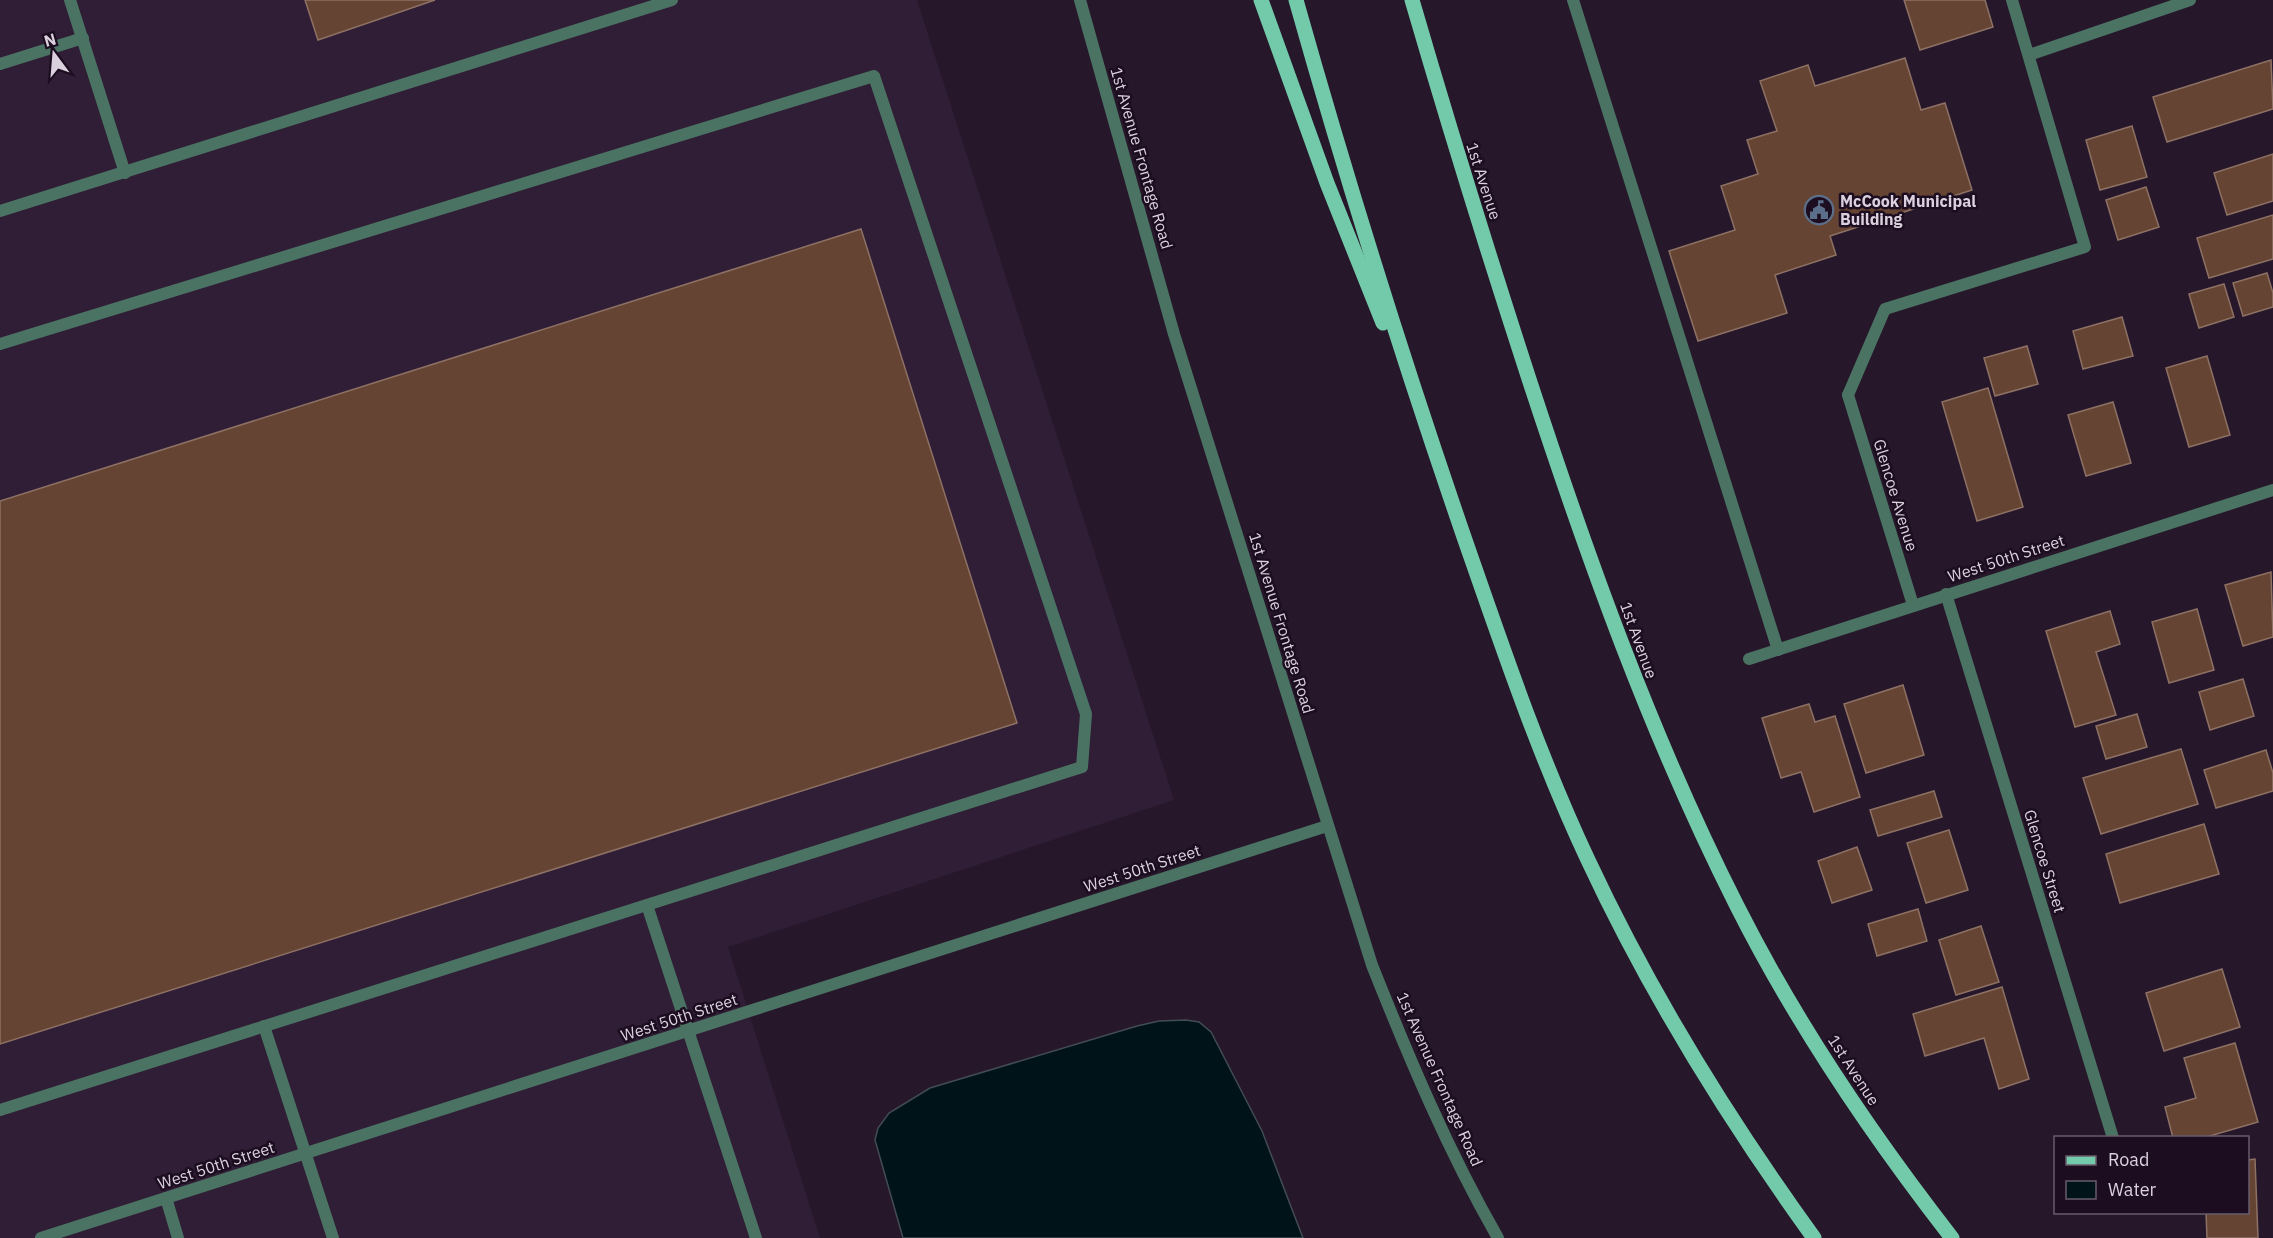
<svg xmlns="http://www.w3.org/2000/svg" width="2273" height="1238" viewBox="0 0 2273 1238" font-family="'IBM Plex Sans',sans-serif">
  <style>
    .built { fill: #301e36 }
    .water { fill: #001319; stroke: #424c54; stroke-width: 1.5 }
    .building { fill: #664434; stroke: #8d7164; stroke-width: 1.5 }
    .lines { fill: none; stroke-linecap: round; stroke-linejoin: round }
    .service { stroke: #4b7363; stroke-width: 12 }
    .minor { stroke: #4b7363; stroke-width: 12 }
    .tertiary { stroke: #4b7363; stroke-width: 12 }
    .primary { stroke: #73caaa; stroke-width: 15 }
    .labels { text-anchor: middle; stroke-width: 5; stroke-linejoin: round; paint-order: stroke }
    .street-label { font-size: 16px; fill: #dbd1de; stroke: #1c0e20 }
    .poi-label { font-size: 16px; font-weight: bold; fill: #dbd1de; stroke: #1c0e20; text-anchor: start }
  </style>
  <rect width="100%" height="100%" fill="#26172a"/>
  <polygon class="built" points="0,0 917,0 1174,800 728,947 820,1238 0,1238"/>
  <polygon class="water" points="1186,1020 1199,1022 1211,1032 1262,1131 1303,1238 903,1238 875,1140 878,1128 889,1113 930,1088 1137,1026 1159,1021"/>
  <g class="building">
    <polygon points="305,0 435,0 318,40"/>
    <polygon points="1904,0 1985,0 1993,27 1920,50"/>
    <polygon points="1905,58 1921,110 1945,103 1972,190 1830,236 1836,255 1775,275 1787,313 1698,341 1669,251 1735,230 1721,186 1758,174 1747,140 1777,131 1760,81 1808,65 1815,86"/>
    <polygon points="2271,60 2273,109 2167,142 2153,97"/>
    <polygon points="2132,126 2147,177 2100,190 2086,140"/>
    <polygon points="2273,154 2273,201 2227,215 2214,173"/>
    <polygon points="2146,187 2159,227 2118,240 2106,200"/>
    <polygon points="2273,215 2273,259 2209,278 2197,238"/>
    <polygon points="861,229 1017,723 0,1044 0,501"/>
    <polygon points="2267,273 2273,293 2273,307 2243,316 2233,283"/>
    <polygon points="2224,284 2234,317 2199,328 2189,294"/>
    <polygon points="2122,317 2133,356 2083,369 2073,331"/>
    <polygon points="2027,346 2038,384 1995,396 1984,358"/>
    <polygon points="2207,356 2230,435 2189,447 2166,368"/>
    <polygon points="1988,388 2023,507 1977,521 1942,402"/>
    <polygon points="2113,402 2131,463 2086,476 2068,415"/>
    <polygon points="2271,572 2273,637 2243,646 2225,585"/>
    <polygon points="2197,609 2214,670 2169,683 2152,622"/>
    <polygon points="2110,611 2120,644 2096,652 2116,715 2075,727 2046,631"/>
    <polygon points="2243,679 2254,716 2210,730 2199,692"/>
    <polygon points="1903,685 1924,755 1866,773 1844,704"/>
    <polygon points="1809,704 1815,722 1835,716 1860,797 1814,812 1801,772 1781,778 1762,718"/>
    <polygon points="2137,714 2147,747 2106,759 2096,726"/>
    <polygon points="2181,749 2198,804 2101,834 2083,778"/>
    <polygon points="2266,750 2273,773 2273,791 2216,808 2204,770"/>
    <polygon points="1934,791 1942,817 1878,836 1870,810"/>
    <polygon points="2204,824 2219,874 2120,903 2106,854"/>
    <polygon points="1949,830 1968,890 1926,903 1907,843"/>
    <polygon points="1857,847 1872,890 1832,903 1818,861"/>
    <polygon points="1918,909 1927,941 1877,956 1868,924"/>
    <polygon points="1981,926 1999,982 1956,995 1939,940"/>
    <polygon points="2222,969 2240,1027 2164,1051 2146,993"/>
    <polygon points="2002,987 2029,1079 1999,1089 1984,1038 1925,1056 1913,1014"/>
    <polygon points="2235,1043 2258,1122 2203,1138 2173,1138 2165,1107 2196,1098 2184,1058"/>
    <polygon points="2255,1159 2258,1238 2207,1238 2206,1212 2248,1212 2248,1160"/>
  </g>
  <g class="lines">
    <g class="service">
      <polyline points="70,0 125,173"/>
      <polyline points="1573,0 1778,650"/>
      <polyline points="2029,55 2190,0"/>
      <polyline points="0,64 83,38"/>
      <polyline points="0,211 672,0"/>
      <polyline points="0,344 874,76 1086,714 1082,767 0,1110"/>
      <polyline points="1848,395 1885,309 2085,247 2012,0"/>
      <polyline points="647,905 756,1238"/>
      <polyline points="264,1026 333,1238"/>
      <polyline points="166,1198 178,1238"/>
    </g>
    <g class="minor">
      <polyline points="1848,395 1913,605"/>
      <polyline points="1946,594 2113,1138"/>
      <polyline points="1749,659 2273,490"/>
      <polyline points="41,1238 1327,826"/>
    </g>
    <path class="tertiary" d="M1080,0L1174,334L1372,965C1409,1058 1448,1151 1498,1238"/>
    <g class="primary">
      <polyline points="1261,0 1327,183 1383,323"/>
      <path d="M1296,0C1347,181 1403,360 1464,537C1502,646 1539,756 1588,860C1650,993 1728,1119 1814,1238"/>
      <path d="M1412,0C1449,127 1488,253 1529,379C1588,559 1651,736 1737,906C1796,1023 1871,1134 1952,1238"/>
    </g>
  </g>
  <defs>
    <g id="civic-ring" transform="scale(1.5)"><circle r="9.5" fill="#1c0e20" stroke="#5c6f8a" stroke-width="1.5"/><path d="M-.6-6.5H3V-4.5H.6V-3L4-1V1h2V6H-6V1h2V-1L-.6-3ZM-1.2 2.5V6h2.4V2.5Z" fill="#5c6f8a"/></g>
  </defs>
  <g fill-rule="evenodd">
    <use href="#civic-ring" x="1819" y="210"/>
  </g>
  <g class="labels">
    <g class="street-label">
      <text transform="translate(1142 158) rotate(74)" y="6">1st Avenue Frontage Road</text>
      <text transform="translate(1484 181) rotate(72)" y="6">1st Avenue</text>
      <text transform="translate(1896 495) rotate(73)" y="6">Glencoe Avenue</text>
      <text transform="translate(2006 558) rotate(-18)" y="6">West 50th Street</text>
      <text transform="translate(1282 623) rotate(73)" y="6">1st Avenue Frontage Road</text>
      <text transform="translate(1639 640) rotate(70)" y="6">1st Avenue</text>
      <text transform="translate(2045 861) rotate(73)" y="6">Glencoe Street</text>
      <text transform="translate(1142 868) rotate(-18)" y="6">West 50th Street</text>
      <text transform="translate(679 1017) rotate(-18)" y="6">West 50th Street</text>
      <text transform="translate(1854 1070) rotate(57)" y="6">1st Avenue</text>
      <text transform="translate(1440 1079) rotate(66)" y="6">1st Avenue Frontage Road</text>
      <text transform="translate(216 1165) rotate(-18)" y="6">West 50th Street</text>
    </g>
    <g class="poi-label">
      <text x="1840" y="207">McCook Municipal<tspan x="1840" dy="18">Building</tspan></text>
    </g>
  </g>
  <rect x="2054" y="1136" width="195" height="78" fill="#1c0e20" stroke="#685c6c" stroke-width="1.5"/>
  <rect x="2066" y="1156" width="30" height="9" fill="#73caaa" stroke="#685c6c" stroke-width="1.5"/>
  <text x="2108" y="1166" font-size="18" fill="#dbd1de">Road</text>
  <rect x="2066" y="1181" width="30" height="18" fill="#001319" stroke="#685c6c" stroke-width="1.5"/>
  <text x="2108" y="1196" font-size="18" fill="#dbd1de">Water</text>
  <g transform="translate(54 54) rotate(344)" stroke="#1c0e20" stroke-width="4.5" paint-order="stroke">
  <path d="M0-4.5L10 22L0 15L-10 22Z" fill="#dbd1de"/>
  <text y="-9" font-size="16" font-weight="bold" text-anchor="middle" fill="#dbd1de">N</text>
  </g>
</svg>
